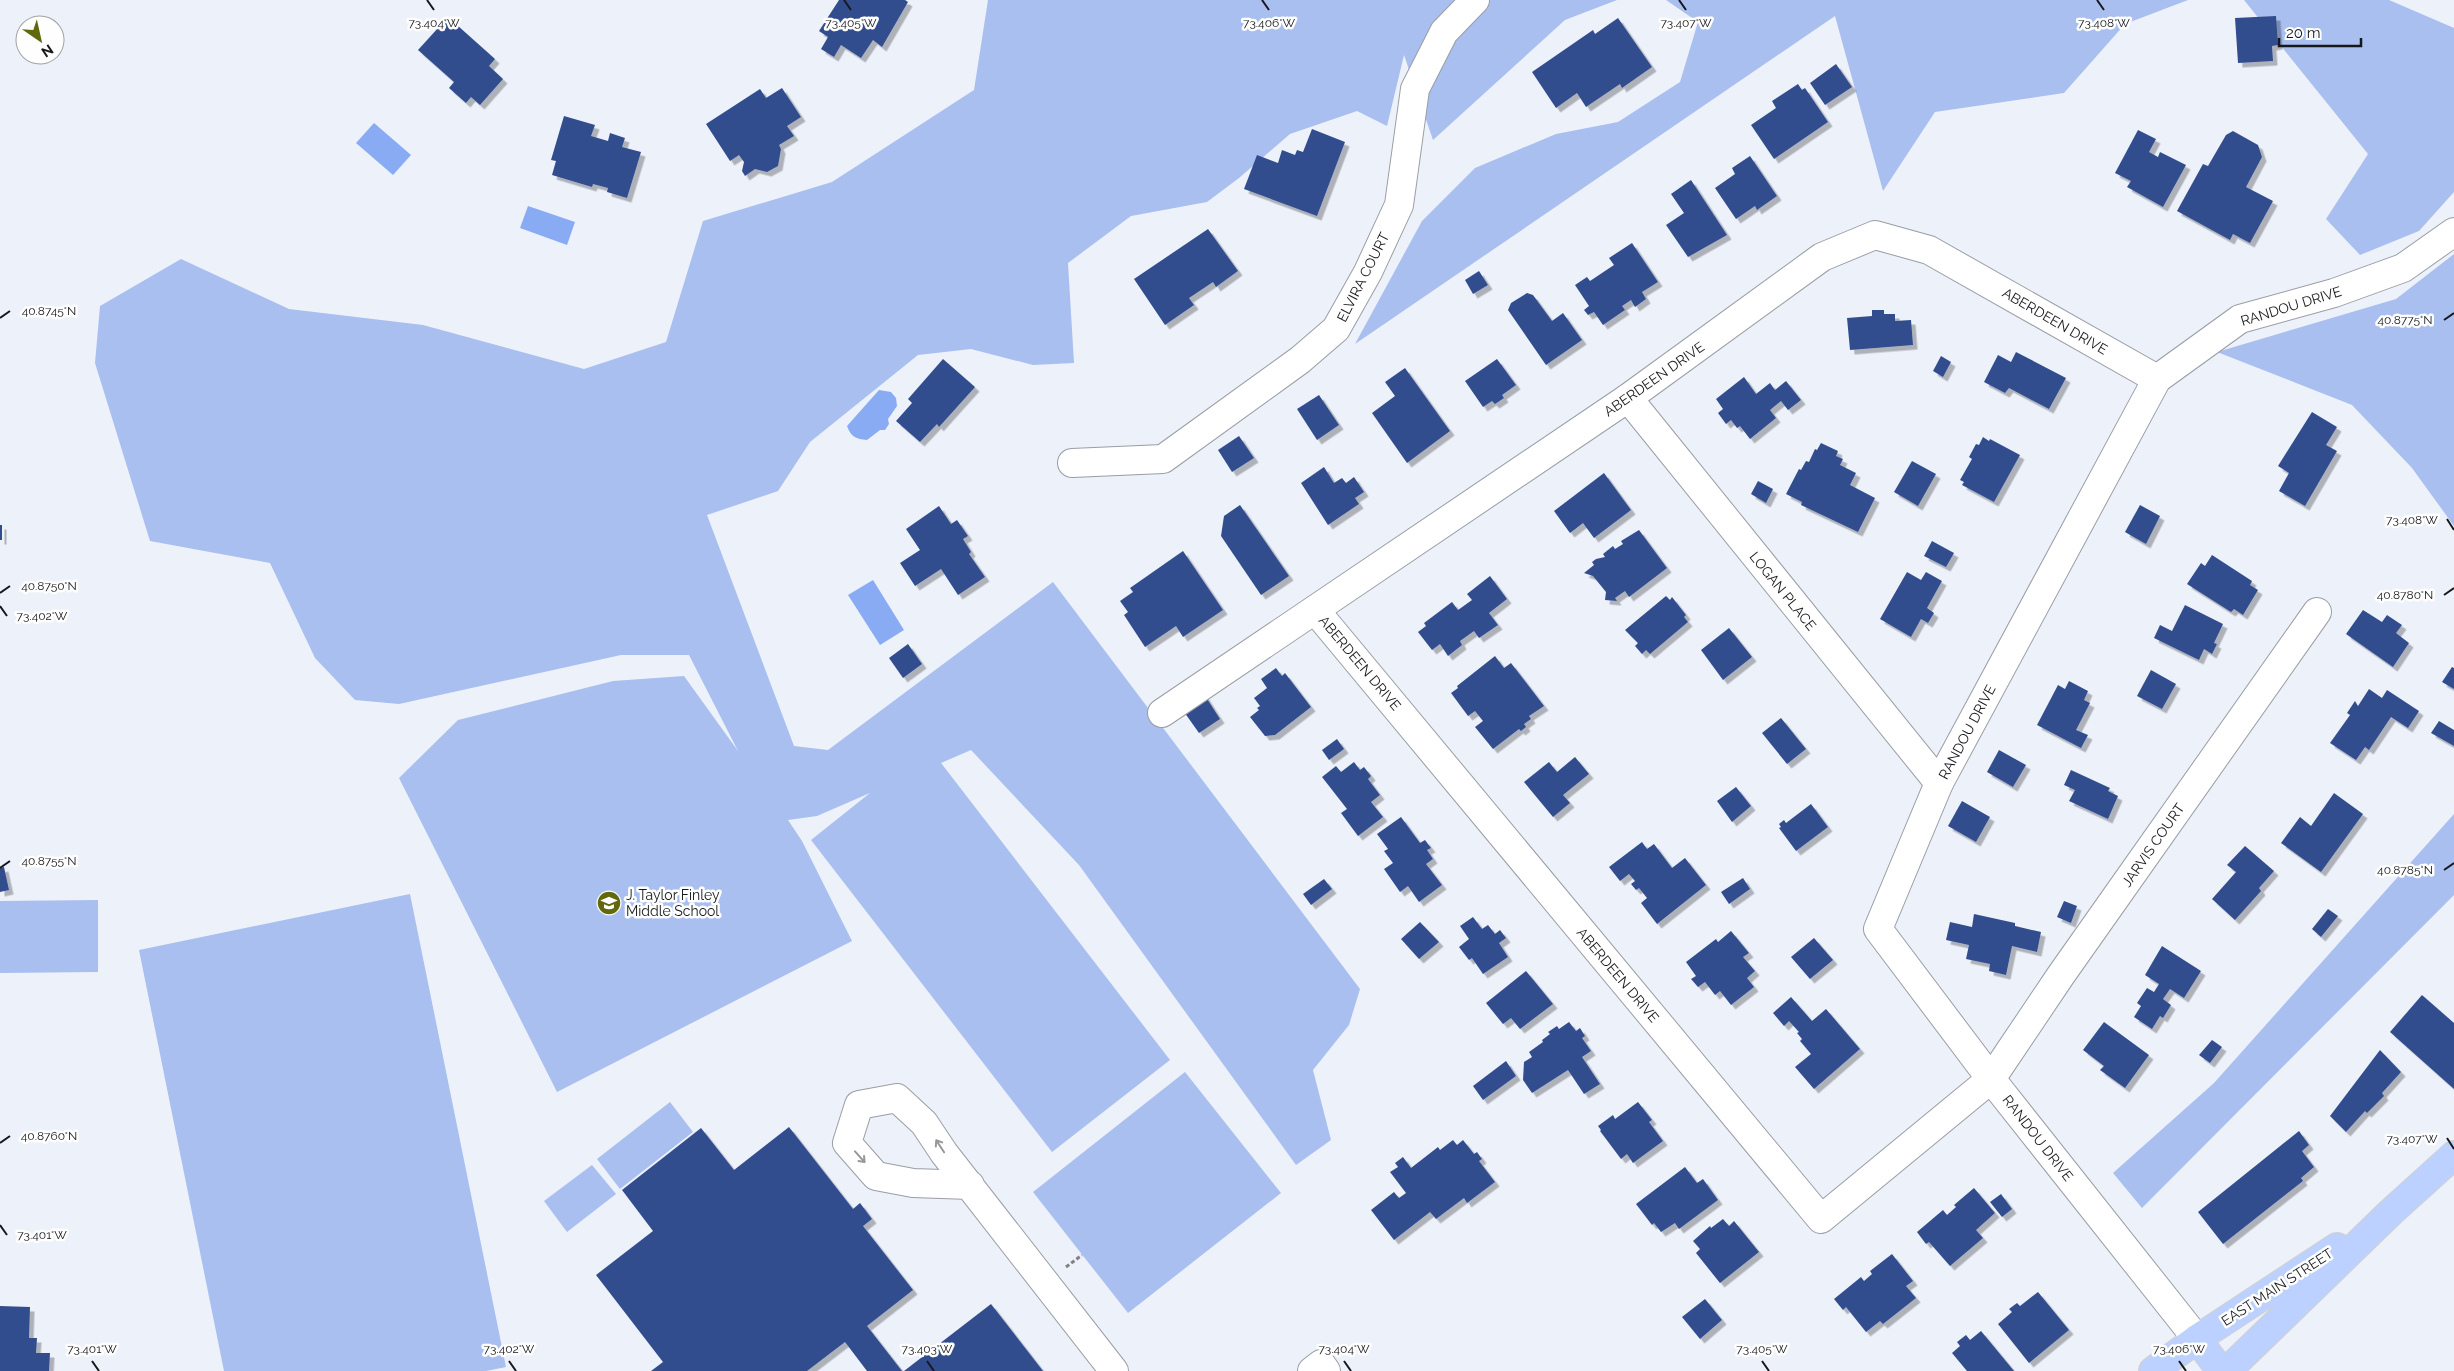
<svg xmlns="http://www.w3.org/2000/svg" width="2454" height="1371" viewBox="0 0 2454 1371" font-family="Raleway,sans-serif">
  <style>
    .green { fill: #a9bfef }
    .water { fill: #89abf3 }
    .building { fill: #324d8e; filter: url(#shadow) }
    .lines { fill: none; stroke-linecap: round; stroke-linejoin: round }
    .minor-casing { stroke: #999da5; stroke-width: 30 }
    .major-casing { stroke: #d1d1d1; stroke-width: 30 }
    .path { stroke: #7f8187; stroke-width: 3; stroke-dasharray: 4 2.5; stroke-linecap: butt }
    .minor { stroke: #fff; stroke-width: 28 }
    .major { stroke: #bcd1ff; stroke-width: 28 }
    .oneway { stroke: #979798 }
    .ticks { fill: none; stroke: #17181b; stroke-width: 2 }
    .labels { text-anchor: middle; stroke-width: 5; stroke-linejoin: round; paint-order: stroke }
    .street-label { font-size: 14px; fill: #17181b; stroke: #fefefe }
    .poi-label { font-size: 14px; fill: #17181b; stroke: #fefefe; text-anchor: start }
    .ticks-label { font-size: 12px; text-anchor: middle; fill: #17181b; stroke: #fefefe; stroke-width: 5; stroke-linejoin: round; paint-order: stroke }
  </style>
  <defs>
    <filter id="shadow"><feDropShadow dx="4.5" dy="4.5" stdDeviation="0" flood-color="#0004"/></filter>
  </defs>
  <rect width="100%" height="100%" fill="#edf1fa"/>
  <g class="green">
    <polygon points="988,0 1617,0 1565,20 1433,140 1404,55 1387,126 1357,111 1290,134 1239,178 1207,202 1131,216 1068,263 1074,363 1033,365 971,349 918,355 810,442 778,491 707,515 794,746 828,750 1053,582 1360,989 1349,1025 1313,1070 1331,1140 1296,1165 1079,865 971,750 941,763 1170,1060 1052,1152 811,840 870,793 817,816 788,820 802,841 852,941 557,1092 399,778 458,720 613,681 684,676 738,751 689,655 621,655 399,704 355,700 315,658 270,563 150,541 95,363 100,306 181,259 289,309 423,325 584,369 666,342 703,221 832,182 974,90"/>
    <polygon points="1666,0 2188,0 2125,24 2064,93 1935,112 1883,191 1835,16 1355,344 1422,221 1475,168 1556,134 1618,122 1680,82 1698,22"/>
    <polygon points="2244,0 2389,0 2454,28 2454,192 2419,231 2360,255 2326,219 2368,154"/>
    <polygon points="2454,254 2454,526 2412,468 2352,405 2217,352 2396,299"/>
    <polygon points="2454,814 2454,895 2142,1208 2113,1173 2214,1083"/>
    <polygon points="410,894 506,1367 486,1371 224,1371 139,950"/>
    <polygon points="98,900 98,972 0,973 0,901"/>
    <polygon points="1185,1072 1281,1193 1128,1313 1033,1192"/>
    <polygon points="670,1102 693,1132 620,1189 597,1159"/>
    <polygon points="592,1165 616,1194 567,1232 544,1201"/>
  </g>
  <g class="water">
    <polygon points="374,123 411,155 393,175 356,143"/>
    <polygon points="528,206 575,222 567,245 520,228"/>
    <path d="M879,390L891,392L896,398L897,406L888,419L889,424L885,430H880L867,440C856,439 851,437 847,426Z"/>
    <polygon points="873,580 904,630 880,645 848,595"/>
  </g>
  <g class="building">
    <polygon points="839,0 905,0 908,2 882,47 873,40 861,58 841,45 834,57 821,49 828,37 819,31"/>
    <polygon points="2276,16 2278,45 2272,46 2273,61 2238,63 2235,18"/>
    <polygon points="448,17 495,59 489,66 503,79 480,105 471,97 466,103 449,88 454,82 418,50"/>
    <polygon points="1618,18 1652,67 1622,88 1620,84 1586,107 1577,93 1556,108 1532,72 1593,30 1595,34"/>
    <polygon points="1836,64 1852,87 1825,105 1810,83"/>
    <polygon points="1798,84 1802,90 1805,88 1828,122 1774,159 1751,125 1776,108 1772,101"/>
    <polygon points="782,88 801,117 787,126 794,136 779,145 781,149 778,166 767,172 755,169 745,176 742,171 744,162 739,155 730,161 706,124 760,89 766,98"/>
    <polygon points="564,116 595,125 591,136 608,141 610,133 625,138 622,147 641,152 627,198 607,192 608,188 593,184 592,187 552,175 556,161 551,160"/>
    <polygon points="1312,129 1345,142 1317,216 1244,189 1257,155 1278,163 1282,150 1295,155 1297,150 1303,152"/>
    <polygon points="2138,130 2156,139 2149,152 2158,157 2160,152 2186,165 2163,207 2127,187 2131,181 2115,173"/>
    <polygon points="2233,131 2258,145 2262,157 2246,187 2273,201 2250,243 2233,234 2230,240 2177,211 2203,164 2208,166 2226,135"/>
    <polygon points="1750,156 1777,196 1757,210 1755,206 1736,219 1715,188 1735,174 1732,168"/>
    <polygon points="1691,180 1727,235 1688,257 1666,225 1684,213 1671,194"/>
    <polygon points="1208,229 1238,271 1216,287 1213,282 1189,298 1194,305 1165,325 1134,279"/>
    <polygon points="1632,243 1658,282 1642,292 1646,299 1635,307 1631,300 1622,306 1625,310 1603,325 1594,312 1588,315 1584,310 1589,306 1575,285 1587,277 1590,281 1614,265 1609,258"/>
    <polygon points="1479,271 1488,285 1473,294 1465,280"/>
    <polygon points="1527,293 1533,295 1552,321 1563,313 1582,340 1546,365 1508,310 1511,303"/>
    <polygon points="1872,310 1884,310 1884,314 1895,314 1895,321 1911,320 1913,345 1850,350 1847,318 1872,316"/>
    <polygon points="2016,352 2066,378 2049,409 2009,388 2005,393 1984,382 1998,355 2011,362"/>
    <polygon points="1941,356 1951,362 1943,377 1933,371"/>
    <polygon points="943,359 975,387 939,427 937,424 920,442 896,421 912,403 908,399"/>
    <polygon points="1497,359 1516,385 1502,395 1504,398 1495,404 1492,401 1483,407 1465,381"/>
    <polygon points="1405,368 1450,431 1407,463 1372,413 1395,396 1385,382"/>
    <polygon points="1744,377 1756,394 1770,383 1775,390 1786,381 1801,400 1788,410 1781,401 1770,410 1776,418 1750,439 1740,426 1737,428 1731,420 1726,424 1718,413 1723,409 1716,399"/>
    <polygon points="1319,395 1339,425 1317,440 1297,409"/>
    <polygon points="2312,412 2337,427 2326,445 2337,451 2305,506 2279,491 2289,473 2278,466"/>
    <polygon points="1239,436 1254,458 1232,472 1218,450"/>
    <polygon points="1983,437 1989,441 1990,439 2020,455 1994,502 1962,485 1964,482 1960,480 1972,459 1969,457 1976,444 1979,445"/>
    <polygon points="1821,443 1838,451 1836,456 1843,459 1840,465 1856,473 1850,485 1875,498 1858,532 1801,505 1802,502 1786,494 1799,469 1801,470 1806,461 1809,462 1815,449 1817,450"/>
    <polygon points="1912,461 1936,474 1918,506 1894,492"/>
    <polygon points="1324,467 1334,483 1342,478 1346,483 1354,477 1364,492 1355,498 1359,504 1328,525 1301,483"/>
    <polygon points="1604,473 1631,510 1594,538 1583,523 1570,533 1554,511"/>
    <polygon points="1758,481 1773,489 1766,503 1751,494"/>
    <polygon points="1240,505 1289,576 1261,595 1221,536 1224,516"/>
    <polygon points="2140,505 2160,516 2146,544 2125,532"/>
    <polygon points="939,506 951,524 957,520 968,536 963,539 971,552 969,554 985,577 958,595 941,569 915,586 900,563 920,550 906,529"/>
    <rect x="0" y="525" width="2" height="15"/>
    <polygon points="1639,530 1667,568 1629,597 1625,591 1615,598 1617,601 1605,600 1606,592 1593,576 1584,573 1594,565 1592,562 1596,559 1605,557 1603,554 1613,546 1615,549 1623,544 1621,541"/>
    <polygon points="1932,541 1954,553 1946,567 1924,556"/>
    <polygon points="1183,551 1223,610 1183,637 1176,626 1145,647 1124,615 1128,612 1120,601 1133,592 1130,588"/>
    <polygon points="2212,555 2252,581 2250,585 2258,590 2243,615 2234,609 2231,612 2187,584 2201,563 2205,566"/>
    <polygon points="1907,572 1921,580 1926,572 1942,581 1927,608 1934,613 1928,623 1921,619 1911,637 1880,619"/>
    <polygon points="1490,576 1507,599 1489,613 1498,625 1479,638 1474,631 1460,641 1462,645 1448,656 1440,644 1432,650 1418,632 1426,626 1424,623 1452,602 1458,610 1472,600 1467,594"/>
    <polygon points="1666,596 1670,600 1672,597 1686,615 1684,617 1688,622 1650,654 1646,650 1642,654 1635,646 1638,643 1625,630"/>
    <polygon points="2185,605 2223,624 2214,643 2217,644 2212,654 2204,649 2199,660 2154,638 2160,625 2172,631"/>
    <polygon points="2363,610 2382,622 2387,615 2402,625 2396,633 2409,643 2393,667 2346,634"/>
    <polygon points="1729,628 1752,657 1723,680 1701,650"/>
    <polygon points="908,644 922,664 903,678 889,658"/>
    <polygon points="1495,656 1504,668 1511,663 1544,706 1529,716 1531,719 1524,724 1526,727 1521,731 1519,729 1493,749 1475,727 1483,721 1475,711 1468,716 1451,693 1458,688 1457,686"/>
    <polygon points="2452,667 2454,668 2454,689 2442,682"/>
    <polygon points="1276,668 1282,676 1285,673 1311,707 1275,735 1265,736 1250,717 1259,710 1257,708 1260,706 1254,698 1267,688 1261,679"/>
    <polygon points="2151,670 2176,684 2162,709 2137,696"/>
    <polygon points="2069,681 2088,691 2084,700 2090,703 2076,730 2088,735 2081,748 2037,725 2058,685 2065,689"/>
    <polygon points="2369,689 2382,698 2387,690 2419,711 2408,728 2391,717 2369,750 2365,747 2356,760 2330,743 2350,715 2347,713 2355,701 2358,706"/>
    <polygon points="1204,694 1220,719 1199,733 1182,709"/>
    <polygon points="1781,718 1806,749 1787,764 1762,733"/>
    <polygon points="2439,721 2454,730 2454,746 2431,733"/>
    <polygon points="1337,739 1344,749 1329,760 1322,750"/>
    <polygon points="1999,750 2026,765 2013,787 1987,772"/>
    <polygon points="1575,757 1589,774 1563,795 1570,803 1553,817 1524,782 1549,762 1557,772"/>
    <polygon points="1354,762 1360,770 1364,767 1371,776 1368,779 1380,795 1371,802 1383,817 1358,836 1341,813 1347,809 1322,777 1336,766 1341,772"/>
    <polygon points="2071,770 2110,788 2108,791 2118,796 2108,819 2069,801 2075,790 2064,785"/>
    <polygon points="1736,787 1751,806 1732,822 1717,801"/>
    <polygon points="2334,793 2363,814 2321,872 2281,843 2300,817 2311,826"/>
    <polygon points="1962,801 1990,817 1976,842 1948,826"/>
    <polygon points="1811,804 1828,827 1796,851 1779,828 1781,827 1779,824 1784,820 1786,823"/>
    <polygon points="1401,817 1420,843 1425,840 1431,848 1427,850 1433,859 1426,864 1442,885 1419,902 1408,886 1400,892 1384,869 1393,863 1384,851 1388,849 1377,834"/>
    <polygon points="1642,842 1647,849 1654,844 1672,868 1685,858 1706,885 1657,924 1641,903 1647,898 1639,888 1636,890 1631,884 1635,881 1629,874 1620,881 1609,867"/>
    <polygon points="2245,846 2274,871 2259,888 2261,891 2235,920 2212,899 2236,872 2227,865"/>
    <polygon points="4,867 9,890 0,892 0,868"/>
    <polygon points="1743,878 1750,889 1729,904 1721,892"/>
    <polygon points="1324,879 1332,889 1311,905 1303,894"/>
    <polygon points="2064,901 2077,906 2071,923 2057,917"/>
    <polygon points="2328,909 2338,916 2321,937 2312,929"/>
    <polygon points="1974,914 2015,923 2015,926 2041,932 2037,952 2012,946 2006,975 1989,971 1990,964 1966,959 1969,945 1946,940 1950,922 1972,927"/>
    <polygon points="1473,917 1482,929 1488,925 1495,934 1500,930 1506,938 1499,943 1508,957 1483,974 1472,958 1469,960 1459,947 1469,939 1460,926"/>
    <polygon points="1420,922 1439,942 1419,959 1401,939"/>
    <polygon points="1731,931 1749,953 1743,957 1755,971 1747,978 1754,987 1731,1005 1720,991 1715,995 1705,982 1698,987 1691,979 1696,976 1686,962 1716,939 1718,942"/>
    <polygon points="1814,938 1833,960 1810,979 1791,957"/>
    <polygon points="2162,946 2201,971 2184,998 2170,989 2163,999 2171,1005 2163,1018 2160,1016 2152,1029 2134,1017 2141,1006 2137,1003 2147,988 2154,992 2159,984 2145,975"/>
    <polygon points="1526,971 1553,1004 1520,1029 1511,1018 1503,1024 1486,1003"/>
    <polygon points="2422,995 2454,1023 2454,1089 2390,1032"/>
    <polygon points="1791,997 1812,1021 1826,1009 1860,1049 1814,1089 1795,1067 1811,1054 1800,1041 1802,1039 1797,1033 1799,1032 1789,1021 1784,1026 1773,1013"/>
    <polygon points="1569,1022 1576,1031 1580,1028 1585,1036 1582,1038 1591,1051 1582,1057 1600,1084 1584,1094 1568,1070 1532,1093 1523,1080 1524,1062 1532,1057 1529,1052 1543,1042 1542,1040 1550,1034 1548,1032 1557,1026 1559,1029"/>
    <polygon points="2104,1022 2149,1055 2125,1088 2100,1070 2104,1066 2083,1050"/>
    <polygon points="2212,1040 2222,1047 2210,1063 2199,1055"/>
    <polygon points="2380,1050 2401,1072 2382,1093 2384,1096 2367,1113 2365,1111 2346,1132 2330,1116"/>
    <polygon points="1506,1061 1516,1076 1483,1100 1473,1086"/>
    <polygon points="1638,1102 1652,1120 1649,1122 1663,1141 1633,1163 1627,1154 1621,1159 1600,1131 1601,1130 1598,1126 1613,1115 1615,1119"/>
    <polygon points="789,1127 853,1209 860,1203 872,1219 863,1226 913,1290 867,1326 902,1371 867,1371 845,1342 807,1371 651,1371 663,1362 596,1275 653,1231 622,1190 701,1128 734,1170"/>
    <polygon points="2299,1131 2309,1145 2302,1151 2314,1167 2301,1178 2303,1181 2223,1244 2198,1212"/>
    <polygon points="1453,1140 1457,1145 1463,1140 1474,1154 1477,1152 1482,1159 1479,1161 1495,1182 1467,1203 1464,1198 1436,1219 1430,1212 1394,1240 1371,1210 1394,1192 1399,1198 1406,1193 1390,1172 1398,1167 1395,1163 1403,1157 1411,1168 1438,1147 1440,1150"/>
    <polygon points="1685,1167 1697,1183 1703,1179 1718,1200 1679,1229 1675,1223 1661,1232 1654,1223 1652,1225 1636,1204"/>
    <polygon points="1974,1188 1995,1213 1976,1230 1983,1238 1950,1266 1929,1242 1926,1244 1917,1232 1943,1210 1947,1215 1956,1207 1954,1205"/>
    <polygon points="2001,1194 2012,1209 2002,1217 1990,1202"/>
    <polygon points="1723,1219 1729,1226 1734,1221 1759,1252 1720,1283 1696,1253 1700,1249 1693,1241 1710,1226 1711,1228"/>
    <polygon points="1892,1254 1913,1281 1906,1286 1916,1298 1883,1324 1880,1321 1866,1332 1846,1307 1843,1310 1834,1299 1861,1277 1864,1281 1872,1274 1870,1271"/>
    <polygon points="2038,1292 2069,1330 2029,1363 1998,1324 2012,1312 2009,1309 2017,1303 2020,1306"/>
    <polygon points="1705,1299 1722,1320 1700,1339 1682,1317"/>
    <polygon points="991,1304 1043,1371 904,1371"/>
    <polygon points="0,1306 30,1307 29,1338 37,1338 36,1353 50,1353 49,1371 0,1371"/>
    <polygon points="1981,1331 2014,1371 1967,1371 1952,1353 1960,1346 1957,1342 1966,1335 1970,1340"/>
  </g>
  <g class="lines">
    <g class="minor-casing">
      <g id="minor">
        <polyline points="1628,398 1939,783"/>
        <polyline points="1072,463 1163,459 1300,360 1336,329 1368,272 1399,205 1415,89 1444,32 1475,0"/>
        <polyline points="1315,610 1821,1219 1991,1079 2061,975 2317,612"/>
        <polyline points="1162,713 1628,398 1822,257 1875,235 1929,250 2157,379"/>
        <polyline points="970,1185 913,1183 876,1176 847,1143 859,1105 897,1098 924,1123 944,1153 1114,1371"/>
        <polyline points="2197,1339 1991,1079 1878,929 1939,783 2157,379 2240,319 2334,293 2403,268 2454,232"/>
        <polyline points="1312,1371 1321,1364 1326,1371"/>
      </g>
    </g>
    <g class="major-casing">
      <g id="major">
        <polyline points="2197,1339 2221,1371"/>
        <polyline points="2153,1371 2197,1339 2337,1247"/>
        <polyline points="2227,1371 2391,1212 2454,1155"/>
      </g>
    </g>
    <polyline class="path" points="1066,1267 1082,1255"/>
    <use href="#minor" class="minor"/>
    <use href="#major" class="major"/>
  </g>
  <defs><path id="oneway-shaft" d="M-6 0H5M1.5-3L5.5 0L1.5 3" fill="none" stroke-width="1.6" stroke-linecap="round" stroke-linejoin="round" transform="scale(1.25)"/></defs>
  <g class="oneway">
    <use href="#oneway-shaft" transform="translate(940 1146) rotate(-123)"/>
    <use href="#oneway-shaft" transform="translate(860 1157) rotate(48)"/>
  </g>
  <path class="ticks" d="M427,0L434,10M844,0L851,10M1262,0L1269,10M1679,0L1686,10M2097,0L2104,10M0,318L10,311M2444,320L2454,313M2447,519L2454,530M0,593L10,586M2444,595L2454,588M0,606L7,616M0,868L10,861M2444,870L2454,863M2447,1138L2454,1149M0,1143L10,1136M0,1225L7,1235M92,1361L99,1371M509,1361L516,1371M927,1361L934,1371M1344,1361L1351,1371M1762,1361L1769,1371M2179,1361L2186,1371"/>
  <defs>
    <g id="school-disc" transform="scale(1.25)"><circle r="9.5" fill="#61690c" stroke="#fefefe"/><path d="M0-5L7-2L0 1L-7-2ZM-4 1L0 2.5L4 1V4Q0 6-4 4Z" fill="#fff"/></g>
  </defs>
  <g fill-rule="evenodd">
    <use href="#school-disc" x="609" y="903"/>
  </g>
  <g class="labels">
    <g class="street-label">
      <text transform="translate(1363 277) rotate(-63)" y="5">ELVIRA COURT</text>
      <text transform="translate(2291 306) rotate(-17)" y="5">RANDOU DRIVE</text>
      <text transform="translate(2055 321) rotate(30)" y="5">ABERDEEN DRIVE</text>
      <text transform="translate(1654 379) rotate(-35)" y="5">ABERDEEN DRIVE</text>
      <text transform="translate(1783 591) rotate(51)" y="5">LOGAN PLACE</text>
      <text transform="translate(1360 663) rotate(50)" y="5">ABERDEEN DRIVE</text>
      <text transform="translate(1967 732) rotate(-62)" y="5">RANDOU DRIVE</text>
      <text transform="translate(2153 845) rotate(-55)" y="5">JARVIS COURT</text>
      <text transform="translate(1618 975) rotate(50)" y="5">ABERDEEN DRIVE</text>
      <text transform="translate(2038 1138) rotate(52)" y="5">RANDOU DRIVE</text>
      <text transform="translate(2277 1287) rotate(-33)" y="5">EAST MAIN STREET</text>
    </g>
    <g class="poi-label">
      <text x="626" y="900">J. Taylor Finley<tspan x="626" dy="16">Middle School</tspan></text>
    </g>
  </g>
  <g class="ticks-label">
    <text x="434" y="27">73.404°W</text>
    <text x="851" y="27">73.405°W</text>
    <text x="1269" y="27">73.406°W</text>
    <text x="1686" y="27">73.407°W</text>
    <text x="2104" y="27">73.408°W</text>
    <text x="49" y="315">40.8745°N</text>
    <text x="2405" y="324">40.8775°N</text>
    <text x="2412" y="524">73.408°W</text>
    <text x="49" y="590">40.8750°N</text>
    <text x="2405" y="599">40.8780°N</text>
    <text x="42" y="620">73.402°W</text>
    <text x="49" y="865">40.8755°N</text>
    <text x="2405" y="874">40.8785°N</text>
    <text x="49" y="1140">40.8760°N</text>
    <text x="2412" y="1143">73.407°W</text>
    <text x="42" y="1239">73.401°W</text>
    <text x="92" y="1353">73.401°W</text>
    <text x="509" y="1353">73.402°W</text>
    <text x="927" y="1353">73.403°W</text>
    <text x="1344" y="1353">73.404°W</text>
    <text x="1762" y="1353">73.405°W</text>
    <text x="2179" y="1353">73.406°W</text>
  </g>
  <g transform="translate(40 40) rotate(146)"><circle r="24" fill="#fefefe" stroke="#a2a2a3"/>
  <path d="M0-4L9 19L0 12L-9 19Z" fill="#61690c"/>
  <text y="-8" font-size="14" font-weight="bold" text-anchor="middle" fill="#17181b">N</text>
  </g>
  <path d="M2279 38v8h82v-8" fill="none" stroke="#17181b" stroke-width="2.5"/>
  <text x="2286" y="38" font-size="15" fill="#17181b" stroke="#fefefe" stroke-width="4" paint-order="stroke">20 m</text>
</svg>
